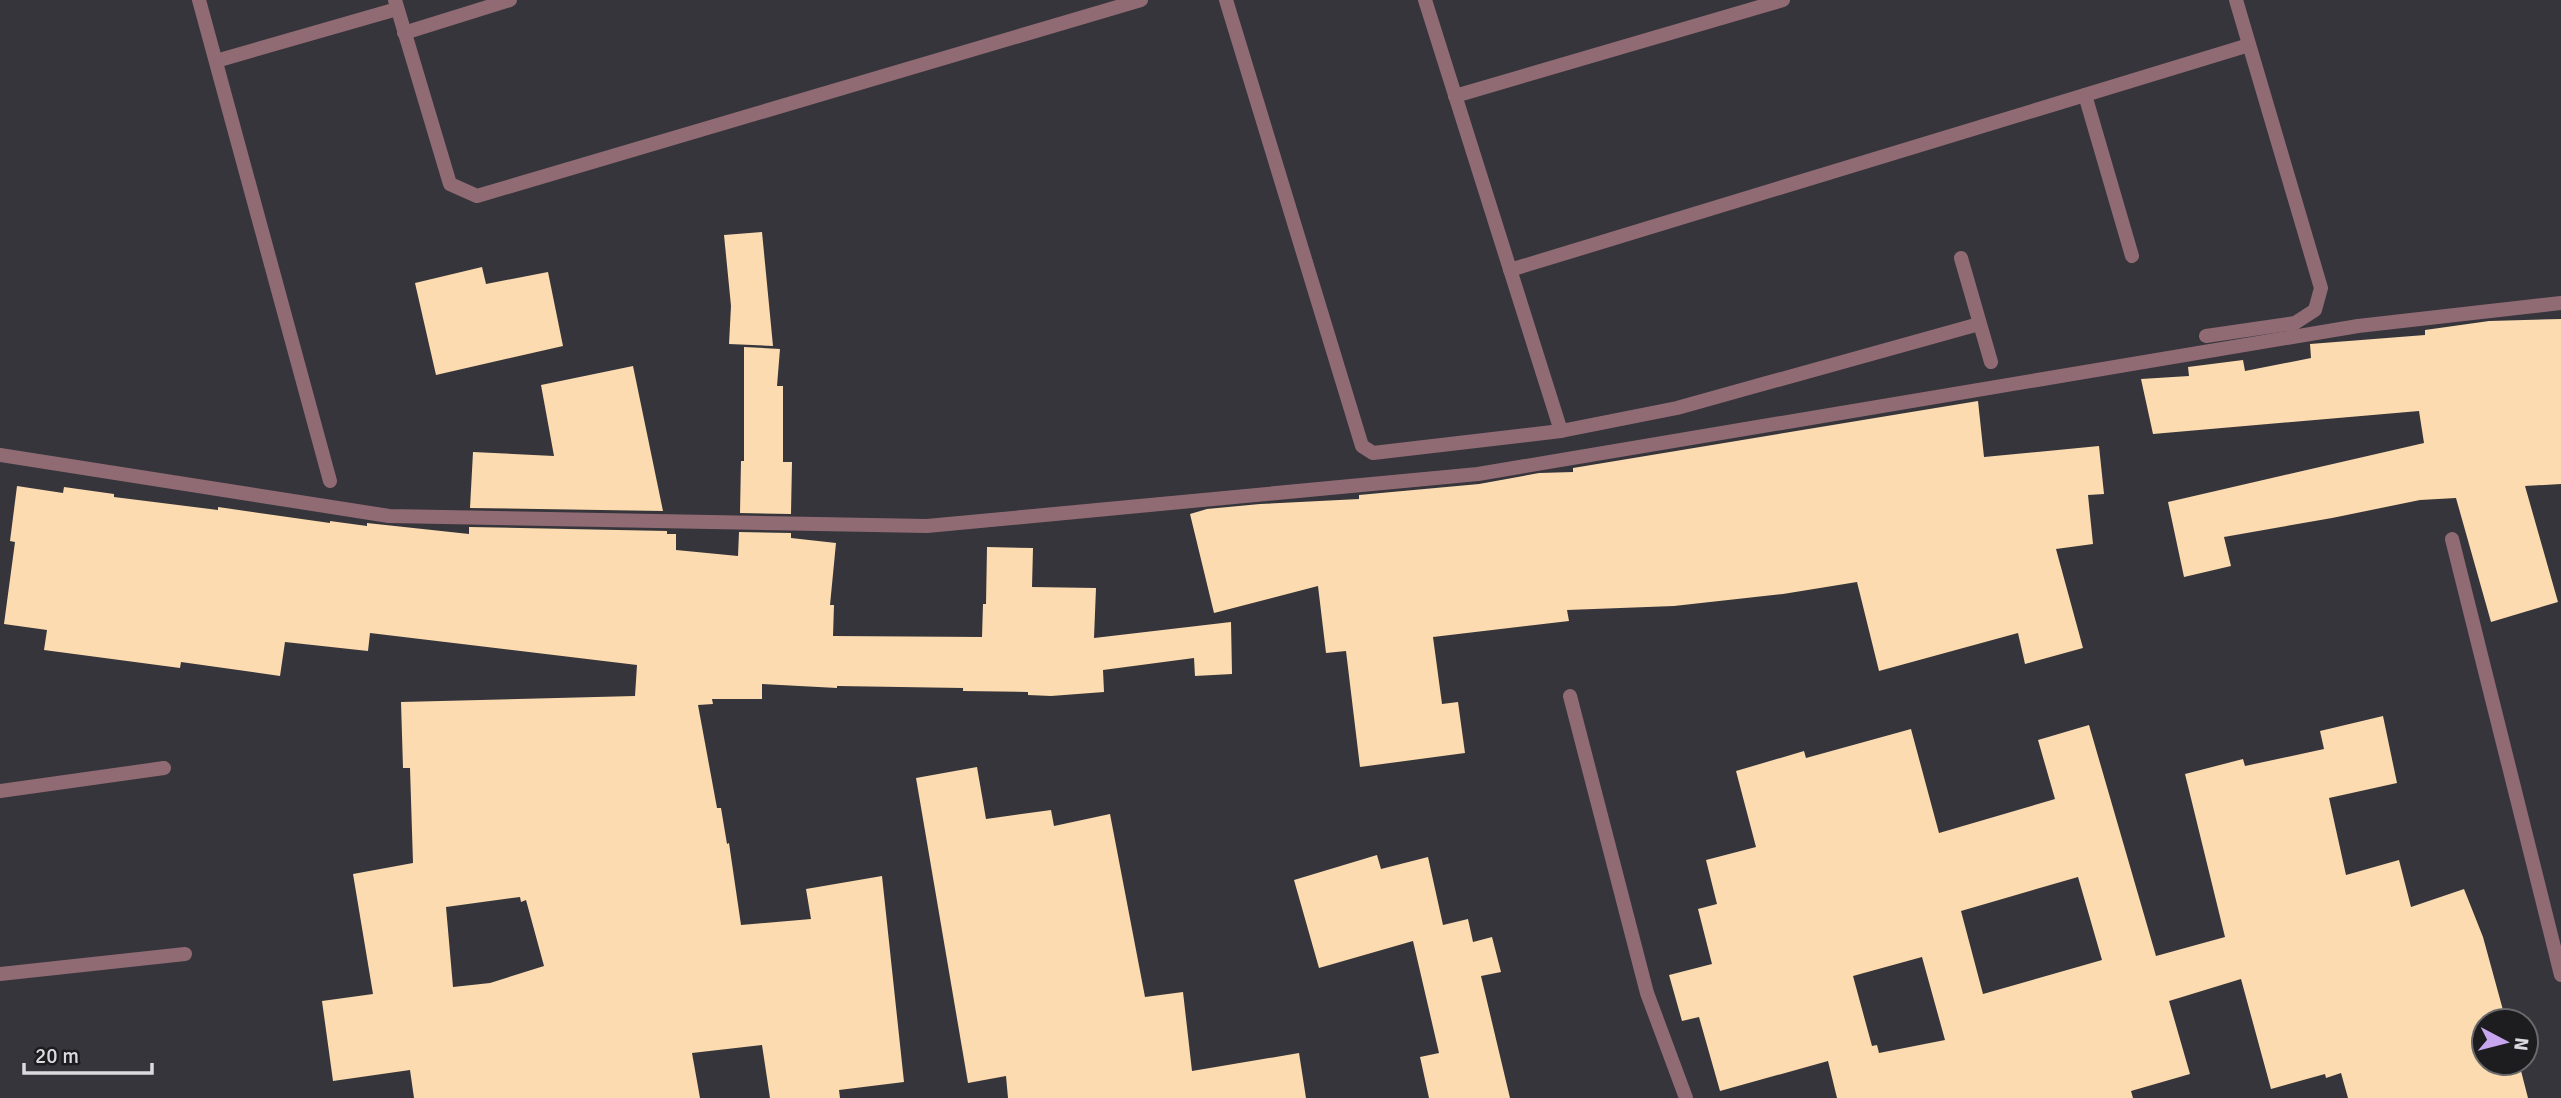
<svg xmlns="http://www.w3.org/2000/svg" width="2561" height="1098" viewBox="0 0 2561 1098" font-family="Signika,sans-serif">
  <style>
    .building { fill: #fbdbaf; fill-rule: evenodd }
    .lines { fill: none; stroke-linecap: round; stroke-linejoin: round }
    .service { stroke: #916b74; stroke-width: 14 }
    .minor { stroke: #916b74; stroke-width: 14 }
  </style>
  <rect width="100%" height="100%" fill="#36353b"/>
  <g class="building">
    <polygon points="762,232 773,346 729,344 731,306 724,235"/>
    <polygon points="482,267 486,284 548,272 563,346 436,375 415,283"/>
    <polygon points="2561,319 2561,484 2525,486 2558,602 2491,622 2456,498 2420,500 2332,518 2224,537 2231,566 2184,577 2168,502 2424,443 2419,411 2153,434 2141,379 2189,376 2188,367 2243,360 2245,371 2311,358 2310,344 2425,335 2425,330 2489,321"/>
    <polygon points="744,347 780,349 777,386 783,386 783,462 792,462 791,514 740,513 741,461 744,461"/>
    <polygon points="633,366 663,511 470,508 473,452 554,456 541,385"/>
    <polygon points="1978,401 1984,457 2099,446 2104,494 2088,495 2093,544 2056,549 2083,648 2025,664 2018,633 1879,671 1857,582 1783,594 1674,606 1567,610 1569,621 1433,637 1442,704 1458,702 1465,753 1360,767 1346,651 1326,653 1318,586 1214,613 1190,514 1207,509 1260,504 1359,499 1359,495 1479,484 1539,473 1573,472 1573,468"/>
    <path d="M17,486L63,493L64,487L114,494V497L218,510V507L330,523V521L367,526V523L469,534V527L667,531V534H676V550L738,556L739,532L791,533V538L836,543L830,605H834L833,636L982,637L983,604H986L987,547L1033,548L1032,587L1096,588L1094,638L1231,622L1232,674L1195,676L1194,658L1103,670L1104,692L1051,696L1028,695V692L963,691V688L837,686V688L762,684V699H712L713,704L698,705L717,808H721L727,844L729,843L741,925L811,919L806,889L882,876L904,1082L839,1090L840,1098H770L762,1045L692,1053L700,1098H414L410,1070L333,1081L322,1001L373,994L353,874L413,863L410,768H403L401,702L635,696L637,665L370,633L368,651L285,642L280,676L181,662L180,668L44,650L47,630L4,624L15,542L10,541ZM520,897L521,902L526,900L544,966L490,983L453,987L446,907Z"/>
    <path d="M2383,716L2397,783L2329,798L2346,875L2399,860L2411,907L2464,889L2483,937L2506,1021H2484V1063H2519L2528,1098H2348L2341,1073L2326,1078L2325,1074L2271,1089L2241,979L2169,1001L2190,1074L2131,1091L2133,1098H1837L1828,1061L1720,1091L1699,1017L1682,1021L1669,975L1712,964L1698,909L1717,904L1706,860L1756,847L1736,771L1804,751L1806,758L1911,729L1939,833L2055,799L2038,740L2089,725L2156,956L2225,937L2185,774L2243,759L2245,766L2324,749L2320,731ZM2078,877L2102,960L1983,994L1961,911ZM1922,957L1945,1040L1879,1053L1877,1045L1872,1046L1853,976Z"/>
    <polygon points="977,767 986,819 1051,810 1054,826 1110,814 1145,997 1183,992 1192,1071 1299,1053 1306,1098 1008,1098 1006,1076 968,1083 916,778"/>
    <polygon points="1377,855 1381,869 1428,857 1443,925 1468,919 1473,942 1492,937 1501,972 1481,976 1510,1098 1429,1098 1420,1057 1439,1053 1413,941 1319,968 1294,880"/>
  </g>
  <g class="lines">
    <polyline class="service" points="2452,539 2561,975"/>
    <g class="minor">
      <polyline points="199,0 330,481"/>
      <polyline points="395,0 450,184 477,196 1141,0"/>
      <polyline points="1226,0 1362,446 1373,453 1561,431 1677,408 1979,324"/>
      <polyline points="1425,0 1561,431"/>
      <polyline points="404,33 510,0"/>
      <polyline points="216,61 397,9"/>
      <polyline points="2085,95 2132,256"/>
      <polyline points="1455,96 1783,0"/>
      <polyline points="1961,258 1991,362"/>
      <polyline points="1510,270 2249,45"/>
      <polyline points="2206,336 2295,323 2315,310 2321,288 2236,0"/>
      <polyline points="0,455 389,516 927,526 1478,474 2358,326 2561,303"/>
      <polyline points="1570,696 1647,993 1686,1098"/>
      <polyline points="0,791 164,768"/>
      <polyline points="0,974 185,954"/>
    </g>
  </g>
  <g transform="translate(2505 1042) rotate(97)"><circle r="33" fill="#1d1d20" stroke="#69696c" stroke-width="2"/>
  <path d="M0-5L12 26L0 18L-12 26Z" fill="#c7a6ef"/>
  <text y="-10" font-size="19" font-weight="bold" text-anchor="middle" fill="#dbdbdf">N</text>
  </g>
  <path d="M24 1063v10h128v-10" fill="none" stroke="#dbdbdf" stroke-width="3.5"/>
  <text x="35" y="1063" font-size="21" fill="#dbdbdf" stroke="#1d1d20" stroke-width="5" paint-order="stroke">20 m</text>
</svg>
